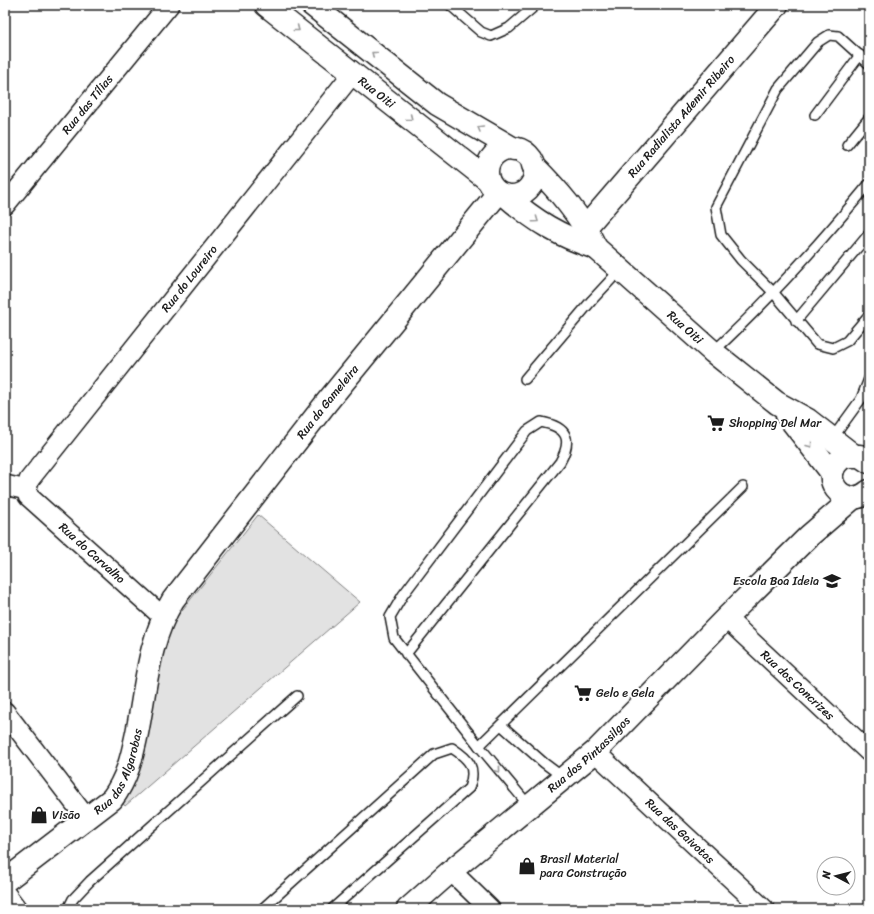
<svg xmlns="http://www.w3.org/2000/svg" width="874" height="914" viewBox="0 0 874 914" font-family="Sriracha,sans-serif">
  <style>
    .green { fill: #e2e2e2; stroke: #7f7f7f }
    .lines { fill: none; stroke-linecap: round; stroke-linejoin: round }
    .service-casing { stroke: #1c1c1c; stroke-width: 12 }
    .minor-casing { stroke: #1c1c1c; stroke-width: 22 }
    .tertiary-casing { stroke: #1c1c1c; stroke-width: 25 }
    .secondary-casing { stroke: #1c1c1c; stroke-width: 25 }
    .service { stroke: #fff; stroke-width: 9 }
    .minor { stroke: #fff; stroke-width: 19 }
    .tertiary { stroke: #fff; stroke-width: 22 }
    .secondary { stroke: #fff; stroke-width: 22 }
    .oneway { stroke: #999 }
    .labels { text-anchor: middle; stroke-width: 4; stroke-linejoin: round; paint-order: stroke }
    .street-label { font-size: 12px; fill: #1c1c1c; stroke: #fff }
    .poi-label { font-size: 12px; fill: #1c1c1c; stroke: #fff; text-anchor: start }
  </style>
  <rect width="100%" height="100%" fill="#fff"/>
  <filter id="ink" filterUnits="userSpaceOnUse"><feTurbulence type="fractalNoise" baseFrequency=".025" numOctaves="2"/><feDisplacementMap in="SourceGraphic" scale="8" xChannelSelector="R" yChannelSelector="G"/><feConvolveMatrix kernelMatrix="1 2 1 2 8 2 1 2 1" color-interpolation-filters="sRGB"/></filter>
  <g filter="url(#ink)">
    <polygon class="green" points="258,515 360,602 125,806 120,800 164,646 175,619"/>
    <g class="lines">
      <g class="service-casing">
        <g id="service">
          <polyline points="450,5 481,32 491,36 509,28 536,5"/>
          <polyline points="869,64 838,36 829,35 818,42 778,89 716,207 721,235 741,260 773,292 817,344 833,348 847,341 869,315"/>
          <polyline points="815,115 860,55"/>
          <polyline points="847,145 869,118"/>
          <polyline points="796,321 869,234"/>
          <path d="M713,352C767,302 821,242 869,184"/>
          <polyline points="525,379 592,300 620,270"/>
          <polyline points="832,439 861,399 869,379"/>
          <path d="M406,654L560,462C573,439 567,427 541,422L527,431L403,595L390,617L394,638L479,746L530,807"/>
          <polyline points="501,725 544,763 564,778"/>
          <polyline points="479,746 743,487"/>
          <polyline points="68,909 73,899 90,881 297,696"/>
          <path d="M262,909L434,754L452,748C469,759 477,767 469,788L332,909"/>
        </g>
      </g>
      <g class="minor-casing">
        <g id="minor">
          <path id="s1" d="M5,205L169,5"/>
          <polyline points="5,485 27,490"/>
          <path id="s2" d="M163,617L28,496L27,490L29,480L353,73"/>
          <path id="s3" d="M726,618L869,752"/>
          <polyline points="5,712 87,819"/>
          <path id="s4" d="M595,752L764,909"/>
          <polyline points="451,871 490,909"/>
          <polyline points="5,893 17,909"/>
        </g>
      </g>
      <g class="tertiary-casing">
        <g id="tertiary">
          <path id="s5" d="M586,227L777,5"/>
          <path id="s6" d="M5,881L112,799C127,779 132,757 137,733C146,688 148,641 173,600L327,402L498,193"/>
          <path id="s7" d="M408,909L451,871L595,752L726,618L809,536L853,498"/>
        </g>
      </g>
      <g class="secondary-casing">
        <g id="secondary">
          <path id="s8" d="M266,5L488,180"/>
          <polyline points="312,5 437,104 514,149"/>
          <circle cx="511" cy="172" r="24"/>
          <path id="s9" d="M533,165C558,190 581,216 596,248L713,352L777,403L808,420L853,455"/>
          <path d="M506,196C535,221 559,236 596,248"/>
          <polyline points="787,415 832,473"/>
          <path d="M869,462L860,456H845C814,475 844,513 869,491"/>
        </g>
      </g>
      <use href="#service" class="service"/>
      <use href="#minor" class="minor"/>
      <use href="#tertiary" class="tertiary"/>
      <use href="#secondary" class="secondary"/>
    </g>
    <defs><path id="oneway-chevron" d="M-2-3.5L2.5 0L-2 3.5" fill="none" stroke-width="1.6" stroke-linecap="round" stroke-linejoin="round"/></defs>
    <g class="oneway">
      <use href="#oneway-chevron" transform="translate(297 29) rotate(38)"/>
      <use href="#oneway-chevron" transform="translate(374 54) rotate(-141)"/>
      <use href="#oneway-chevron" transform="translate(410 118) rotate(38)"/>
      <use href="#oneway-chevron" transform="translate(480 128) rotate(-150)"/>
      <use href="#oneway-chevron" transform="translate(536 220) rotate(35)"/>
      <use href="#oneway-chevron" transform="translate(810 445) rotate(53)"/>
      <use href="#oneway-chevron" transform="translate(498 770) rotate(50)"/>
    </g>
  </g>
  <defs>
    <g id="supermarket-bare" transform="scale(1.38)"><path d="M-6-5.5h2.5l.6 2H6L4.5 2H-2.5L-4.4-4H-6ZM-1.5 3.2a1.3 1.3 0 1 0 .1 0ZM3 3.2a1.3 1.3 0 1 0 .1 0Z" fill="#1c1c1c" stroke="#fff" stroke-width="2.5" paint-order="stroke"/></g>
    <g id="school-bare" transform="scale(1.38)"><path d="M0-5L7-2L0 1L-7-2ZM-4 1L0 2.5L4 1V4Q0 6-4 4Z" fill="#1c1c1c" stroke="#fff" stroke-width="2.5" paint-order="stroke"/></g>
    <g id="shop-bare" transform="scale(1.38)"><path d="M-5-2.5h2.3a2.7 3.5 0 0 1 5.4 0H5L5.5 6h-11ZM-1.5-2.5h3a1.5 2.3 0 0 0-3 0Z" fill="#1c1c1c" stroke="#fff" stroke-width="2.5" paint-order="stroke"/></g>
  </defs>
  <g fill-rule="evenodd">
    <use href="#supermarket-bare" x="716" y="423"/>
    <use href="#school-bare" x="832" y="581"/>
    <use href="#supermarket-bare" x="583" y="693"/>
    <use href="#shop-bare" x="39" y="815"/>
    <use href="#shop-bare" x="527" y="866"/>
  </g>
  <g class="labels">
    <g class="street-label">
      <text dy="4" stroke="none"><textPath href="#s8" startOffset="141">Rua Oiti</textPath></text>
      <text dy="4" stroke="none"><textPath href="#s1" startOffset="130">Rua das Tílias</textPath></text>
      <text dy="4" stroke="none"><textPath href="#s5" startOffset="146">Rua Radialista Ademir Ribeiro</textPath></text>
      <text dy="4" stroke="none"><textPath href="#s2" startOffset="455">Rua do Loureiro</textPath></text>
      <text dy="4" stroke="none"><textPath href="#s9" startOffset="224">Rua Oiti</textPath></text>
      <text dy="4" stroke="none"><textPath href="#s6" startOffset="596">Rua da Gameleira</textPath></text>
      <text transform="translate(92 553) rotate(42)" y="4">Rua do Carvalho</text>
      <text dy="4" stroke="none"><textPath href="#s3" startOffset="98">Rua dos Concrizes</textPath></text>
      <text dy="4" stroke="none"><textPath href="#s7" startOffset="238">Rua dos Pintassilgos</textPath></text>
      <text dy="4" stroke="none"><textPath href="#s6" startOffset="162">Rua das Algarobas</textPath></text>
      <text dy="4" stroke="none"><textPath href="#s4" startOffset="116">Rua das Gaivotas</textPath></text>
    </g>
    <g class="poi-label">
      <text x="729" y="427">Shopping Del Mar</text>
      <text x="819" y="585" text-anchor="end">Escola Boa Ideia</text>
      <text x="596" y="697">Gelo e Gela</text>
      <text x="52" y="819">Visão</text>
      <text x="540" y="863">Brasil Material<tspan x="540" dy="14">para Construção</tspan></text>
    </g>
  </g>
  <rect width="874" height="914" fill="none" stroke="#fff" stroke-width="20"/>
  <rect x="10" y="10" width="854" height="894" fill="none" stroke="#1c1c1c" stroke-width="1.5" filter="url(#ink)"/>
  <g transform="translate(836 876) rotate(277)"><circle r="19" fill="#ffffff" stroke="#a4a4a4"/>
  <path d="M0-3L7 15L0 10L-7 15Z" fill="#1c1c1c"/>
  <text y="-6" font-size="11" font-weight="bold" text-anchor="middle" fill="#1c1c1c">N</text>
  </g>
</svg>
